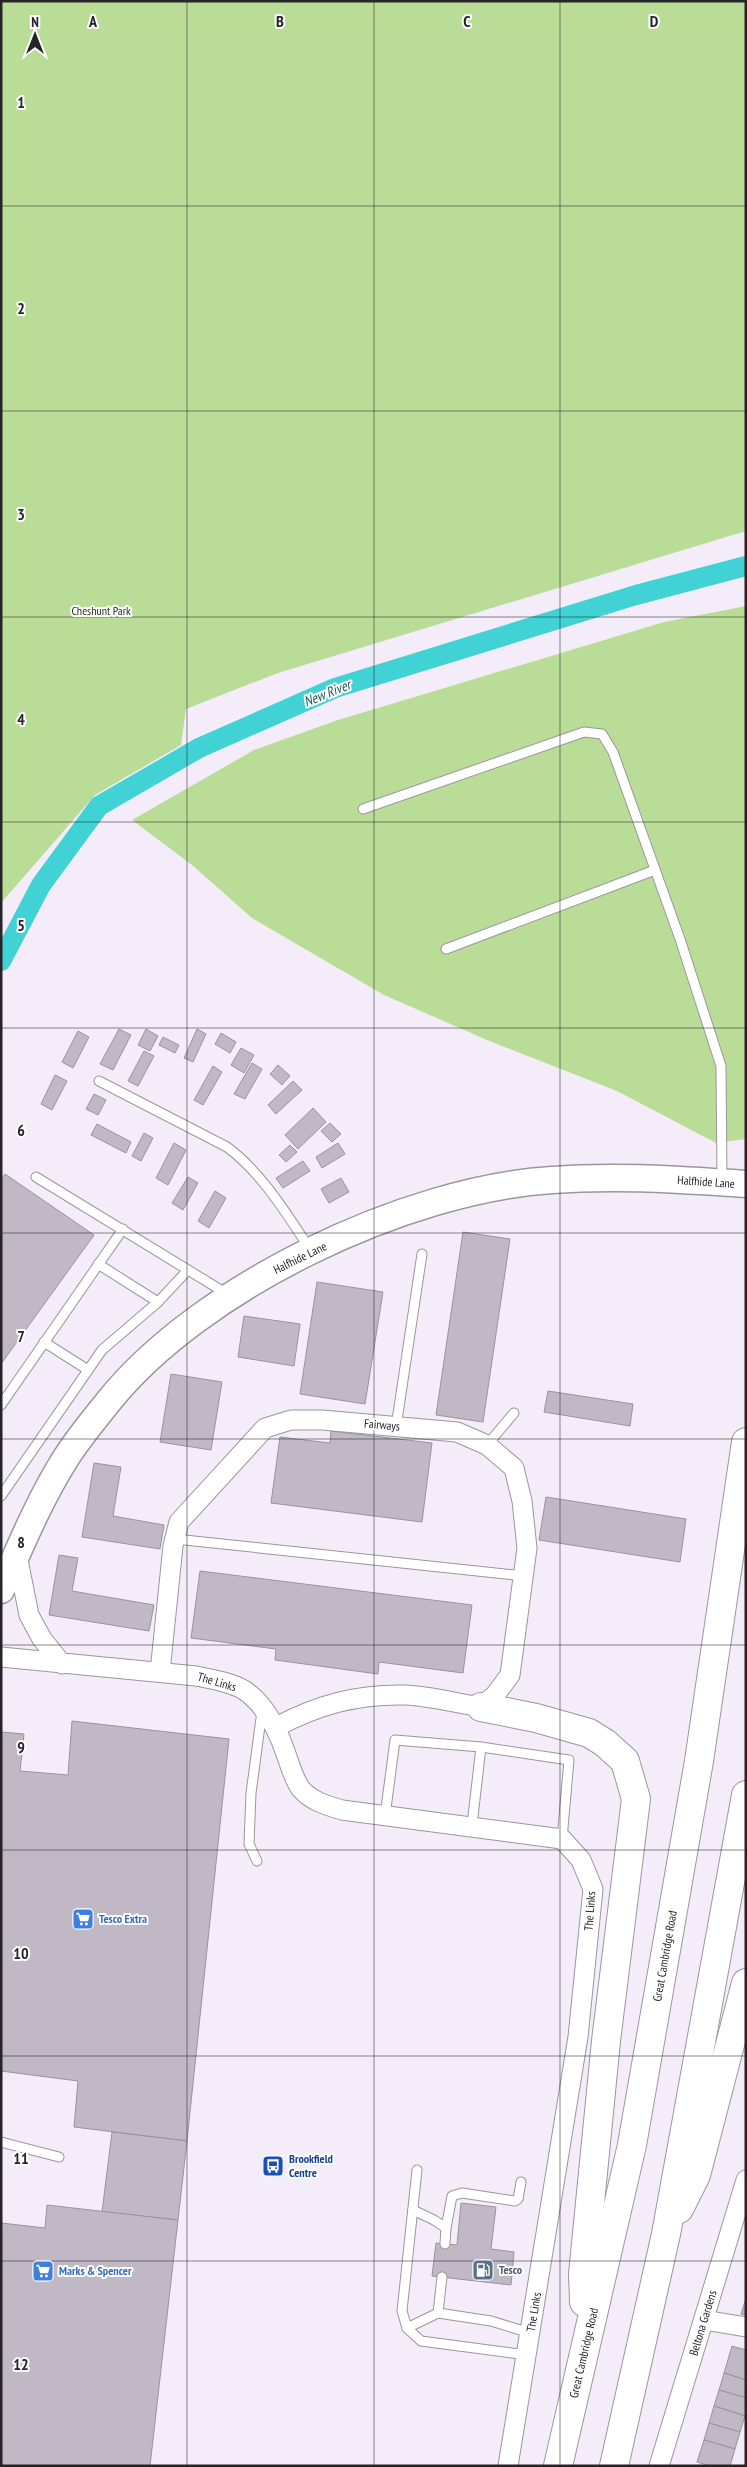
<svg xmlns="http://www.w3.org/2000/svg" width="747" height="2467" viewBox="0 0 747 2467" font-family="'PT Sans Narrow',sans-serif">
  <style>
    .green { fill: #b9dd97 }
    .lines { fill: none; stroke-linecap: round; stroke-linejoin: round }
    .canal { stroke: #40d2d5; stroke-width: 20 }
    .building { fill: #c0b9c5; stroke: #99939e }
    .service-casing { stroke: #9b95a0; stroke-width: 11 }
    .minor-casing { stroke: #9b95a0; stroke-width: 21 }
    .secondary-casing { stroke: #9b95a0; stroke-width: 29 }
    .trunk-casing { stroke: #9b95a0; stroke-width: 30 }
    .service { stroke: #fff; stroke-width: 9 }
    .minor { stroke: #fff; stroke-width: 19 }
    .secondary { stroke: #fff; stroke-width: 26 }
    .trunk { stroke: #fff; stroke-width: 28 }
    .grid { fill: none; stroke: #262428; stroke-width: 1; stroke-opacity: 0.55 }
    .labels { text-anchor: middle; stroke-width: 4; stroke-linejoin: round; paint-order: stroke }
    .park-label { font-size: 12px; fill: #253513; stroke: #fff }
    .street-label { font-size: 12px; fill: #262428; stroke: #fff }
    .shop-label { font-size: 12px; font-weight: bold; fill: #366cbe; stroke: #fff; text-anchor: start }
    .transit-label { font-size: 12px; font-weight: bold; fill: #164399; stroke: #fff; text-anchor: start }
    .service-label { font-size: 12px; font-weight: bold; fill: #4e5e75; stroke: #fff; text-anchor: start }
    .water-label { font-size: 14px; font-style: italic; fill: #1f5a5b; stroke: #fff }
    .grid-label { font-size: 16px; text-anchor: middle; font-weight: bold; fill: #262428; stroke: #fff; stroke-width: 4; stroke-linejoin: round; paint-order: stroke }
  </style>
  <rect width="100%" height="100%" fill="#f4edf9"/>
  <g class="green">
    <polygon points="1,1 746,1 746,531 278,673 186,709 181,745 95,795 1,903"/>
    <polygon points="746,606 746,1139 716,1143 617,1091 487,1040 384,995 252,918 192,865 132,820 254,750 338,720 664,622"/>
  </g>
  <g class="lines">
    <polyline class="canal" points="1,961 41,885 99,806 199,748 335,688 636,595 746,566"/>
  </g>
  <g class="building">
    <polygon points="119,1029 131,1035 113,1070 100,1064"/>
    <polygon points="146,1029 158,1036 150,1051 138,1045"/>
    <polygon points="197,1029 206,1034 193,1062 184,1058"/>
    <polygon points="78,1031 89,1037 73,1068 62,1062"/>
    <polygon points="221,1033 236,1042 230,1053 215,1044"/>
    <polygon points="163,1037 179,1045 175,1053 159,1045"/>
    <polygon points="241,1048 254,1055 244,1073 231,1065"/>
    <polygon points="144,1051 154,1056 138,1086 128,1081"/>
    <polygon points="252,1063 262,1069 245,1099 234,1094"/>
    <polygon points="278,1065 290,1076 282,1085 270,1074"/>
    <polygon points="213,1066 222,1072 203,1105 194,1100"/>
    <polygon points="55,1075 67,1081 52,1110 41,1104"/>
    <polygon points="293,1081 302,1090 276,1114 268,1105"/>
    <polygon points="94,1094 106,1100 98,1115 86,1109"/>
    <polygon points="313,1108 326,1122 298,1149 285,1135"/>
    <polygon points="330,1123 341,1134 332,1142 321,1131"/>
    <polygon points="97,1124 131,1142 126,1153 91,1135"/>
    <polygon points="144,1133 153,1138 141,1161 132,1156"/>
    <polygon points="174,1143 186,1150 168,1185 156,1178"/>
    <polygon points="338,1143 345,1154 322,1168 316,1157"/>
    <polygon points="290,1145 297,1152 286,1162 279,1155"/>
    <polygon points="303,1161 310,1171 283,1188 276,1178"/>
    <polygon points="5,1174 94,1235 1,1364 1,1180"/>
    <polygon points="188,1177 198,1183 183,1210 172,1203"/>
    <polygon points="341,1178 349,1192 329,1203 321,1189"/>
    <polygon points="215,1191 226,1198 209,1228 198,1221"/>
    <polygon points="463,1232 510,1239 483,1422 436,1415"/>
    <polygon points="317,1282 383,1292 365,1404 300,1394"/>
    <polygon points="244,1316 300,1324 294,1366 238,1357"/>
    <polygon points="171,1374 222,1382 211,1450 160,1442"/>
    <polygon points="548,1391 633,1404 630,1426 544,1412"/>
    <polygon points="331,1431 432,1443 422,1522 271,1503 280,1437 330,1443"/>
    <polygon points="94,1463 121,1467 113,1516 164,1525 160,1549 82,1537"/>
    <polygon points="546,1497 686,1519 680,1562 539,1540"/>
    <polygon points="59,1555 78,1558 72,1591 154,1605 149,1631 49,1615"/>
    <polygon points="200,1571 472,1605 463,1673 379,1662 378,1674 275,1660 276,1649 191,1638"/>
    <polygon points="72,1721 229,1739 187,2141 74,2127 78,2081 1,2071 1,1732 24,1734 20,1771 68,1775"/>
    <polygon points="112,2132 187,2141 178,2220 102,2212"/>
    <polygon points="461,2203 496,2207 491,2249 514,2252 511,2285 432,2276 436,2243 457,2245"/>
    <polygon points="47,2205 178,2220 150,2466 1,2466 1,2223 45,2228"/>
    <polygon points="746,2298 746,2315 741,2314"/>
    <polygon points="732,2346 746,2350 746,2380 724,2373"/>
    <polygon points="724,2373 746,2380 746,2398 719,2390"/>
    <polygon points="719,2390 746,2398 746,2416 714,2406"/>
    <polygon points="714,2406 745,2416 740,2432 709,2423"/>
    <polygon points="709,2423 740,2432 735,2449 704,2440"/>
    <polygon points="704,2440 735,2449 730,2466 710,2466 697,2462"/>
  </g>
  <g class="lines">
    <g class="service-casing">
      <g id="service">
        <polyline points="363,809 584,732 602,734 613,752 680,939 721,1066 722,1180"/>
        <polyline points="446,949 655,870"/>
        <path d="M99,1081L227,1147C262,1173 286,1213 310,1249"/>
        <polyline points="36,1177 229,1295"/>
        <polyline points="98,1264 158,1302"/>
        <polyline points="44,1342 88,1370"/>
        <polyline points="1,1405 123,1229"/>
        <polyline points="396,1427 422,1254"/>
        <polyline points="487,1445 514,1413"/>
        <polyline points="1,1496 102,1350 158,1302 188,1270"/>
        <polyline points="175,1539 524,1576"/>
        <polyline points="385,1816 395,1740 481,1747 569,1760 562,1839"/>
        <polyline points="472,1825 481,1747"/>
        <polyline points="257,1861 249,1844 251,1793 262,1711"/>
        <polyline points="1,2142 59,2157"/>
        <polyline points="417,2170 402,2311 407,2328 421,2341 527,2355"/>
        <polyline points="413,2210 434,2220 446,2228 445,2244"/>
        <polyline points="446,2228 452,2196 462,2193 515,2201 518,2199 521,2182"/>
        <polyline points="438,2313 442,2277"/>
        <polyline points="407,2328 438,2313 491,2321 530,2333"/>
      </g>
    </g>
    <g class="minor-casing">
      <g id="minor">
        <polyline points="17,1555 29,1615 42,1639 62,1664"/>
        <path d="M1,1657L196,1676C211,1679 230,1682 244,1690C266,1705 278,1730 286,1754C290,1765 294,1780 301,1789C311,1801 328,1806 342,1810L562,1839L581,1860L593,1889L578,2037L508,2466"/>
        <path d="M160,1672L173,1546L179,1522L265,1428L291,1420H322L457,1432L487,1445L514,1468L522,1501L527,1548L510,1675L495,1695L481,1707C456,1703 430,1696 405,1695C356,1694 318,1705 276,1727"/>
        <polyline points="704,2320 746,2327"/>
        <polyline points="659,2466 746,2180"/>
      </g>
    </g>
    <g class="secondary-casing">
      <path id="secondary" d="M1,1590C20,1547 39,1501 64,1461C76,1441 93,1421 108,1402C200,1287 406,1189 552,1180C617,1175 681,1180 746,1184"/>
    </g>
    <g class="trunk-casing">
      <g id="trunk">
        <polyline points="481,1707 536,1718 589,1733 605,1743 625,1761 636,1799 606,2041 583,2274 584,2302"/>
        <polyline points="679,2209 696,2175 746,1983"/>
        <polyline points="558,2466 632,2145 699,1761 746,1442"/>
        <polyline points="614,2466 666,2234 746,1795"/>
      </g>
    </g>
    <use href="#service" class="service"/>
    <use href="#minor" class="minor"/>
    <use href="#secondary" class="secondary"/>
    <use href="#trunk" class="trunk"/>
  </g>
  <path class="grid" d="M187,1V2466M374,1V2466M560,1V2466M1,206H746M1,411H746M1,617H746M1,822H746M1,1028H746M1,1233H746M1,1439H746M1,1645H746M1,1850H746M1,2056H746M1,2261H746"/>
  <defs>
    <g id="supermarket-square" transform="scale(1.125)"><rect x="-9" y="-9" width="18" height="18" rx="4" fill="#3f7fe0" stroke="#fff"/><path d="M-6-5.5h2.5l.6 2H6L4.5 2H-2.5L-4.4-4H-6ZM-1.5 3.2a1.3 1.3 0 1 0 .1 0ZM3 3.2a1.3 1.3 0 1 0 .1 0Z" fill="#fff"/></g>
    <g id="bus-square" transform="scale(1.125)"><rect x="-9" y="-9" width="18" height="18" rx="4" fill="#1a4fb4" stroke="#fff"/><path d="M-5-6H5V4H4V6H2V4H-2V6H-4V4H-5ZM-3.5-4V0h7V-4ZM-3.5 1.2v1.5H-2V1.2ZM2 1.2v1.5H3.5V1.2Z" fill="#fff"/></g>
    <g id="fuel-square" transform="scale(1.125)"><rect x="-9" y="-9" width="18" height="18" rx="4" fill="#5c6f8a" stroke="#fff"/><path d="M-5.5-6h7V0h2V4h1.3V-2.5L3-4.5l.8-.8L6-3V5H2.5V1h-1V6h-7ZM-4.2-4.7v3.2H.2V-4.7Z" fill="#fff"/></g>
  </defs>
  <g fill-rule="evenodd">
    <use href="#supermarket-square" x="83" y="1919"/>
    <use href="#bus-square" x="273" y="2166"/>
    <use href="#fuel-square" x="483" y="2270"/>
    <use href="#supermarket-square" x="43" y="2271"/>
  </g>
  <g class="labels">
    <g class="park-label">
      <text x="101" y="615">Cheshunt Park</text>
    </g>
    <g class="street-label">
      <text transform="translate(706 1182) rotate(4)" y="4">Halfhide Lane</text>
      <text transform="translate(300 1258) rotate(-26)" y="4">Halfhide Lane</text>
      <text transform="translate(382 1425) rotate(5)" y="4">Fairways</text>
      <text transform="translate(217 1682) rotate(16)" y="4">The Links</text>
      <text transform="translate(590 1911) rotate(-86)" y="4">The Links</text>
      <text transform="translate(665 1956) rotate(-80)" y="4">Great Cambridge Road</text>
      <text transform="translate(534 2312) rotate(-81)" y="4">The Links</text>
      <text transform="translate(703 2323) rotate(-73)" y="4">Beltona Gardens</text>
      <text transform="translate(584 2353) rotate(-77)" y="4">Great Cambridge Road</text>
    </g>
    <g class="shop-label">
      <text x="99" y="1923">Tesco Extra</text>
      <text x="59" y="2275">Marks &amp; Spencer</text>
    </g>
    <g class="transit-label">
      <text x="289" y="2163">Brookfield<tspan x="289" dy="14">Centre</tspan></text>
    </g>
    <g class="service-label">
      <text x="499" y="2274">Tesco</text>
    </g>
    <g class="water-label">
      <text transform="translate(327 693) rotate(-22)" y="5">New River</text>
    </g>
  </g>
  <g class="grid-label">
    <text x="93" y="27">A</text>
    <text x="280" y="27">B</text>
    <text x="467" y="27">C</text>
    <text x="654" y="27">D</text>
    <text x="21" y="108">1</text>
    <text x="21" y="314">2</text>
    <text x="21" y="520">3</text>
    <text x="21" y="725">4</text>
    <text x="21" y="931">5</text>
    <text x="21" y="1136">6</text>
    <text x="21" y="1342">7</text>
    <text x="21" y="1548">8</text>
    <text x="21" y="1753">9</text>
    <text x="21" y="1959">10</text>
    <text x="21" y="2164">11</text>
    <text x="21" y="2370">12</text>
  </g>
  <rect width="747" height="2467" fill="none" stroke="#262428" stroke-width="5"/>
  <g transform="translate(35 35)" stroke="#ffffff" stroke-width="4" paint-order="stroke">
  <path d="M0-4L9 19L0 12L-9 19Z" fill="#262428"/>
  <text y="-8" font-size="14" font-weight="bold" text-anchor="middle" fill="#262428">N</text>
  </g>
</svg>
